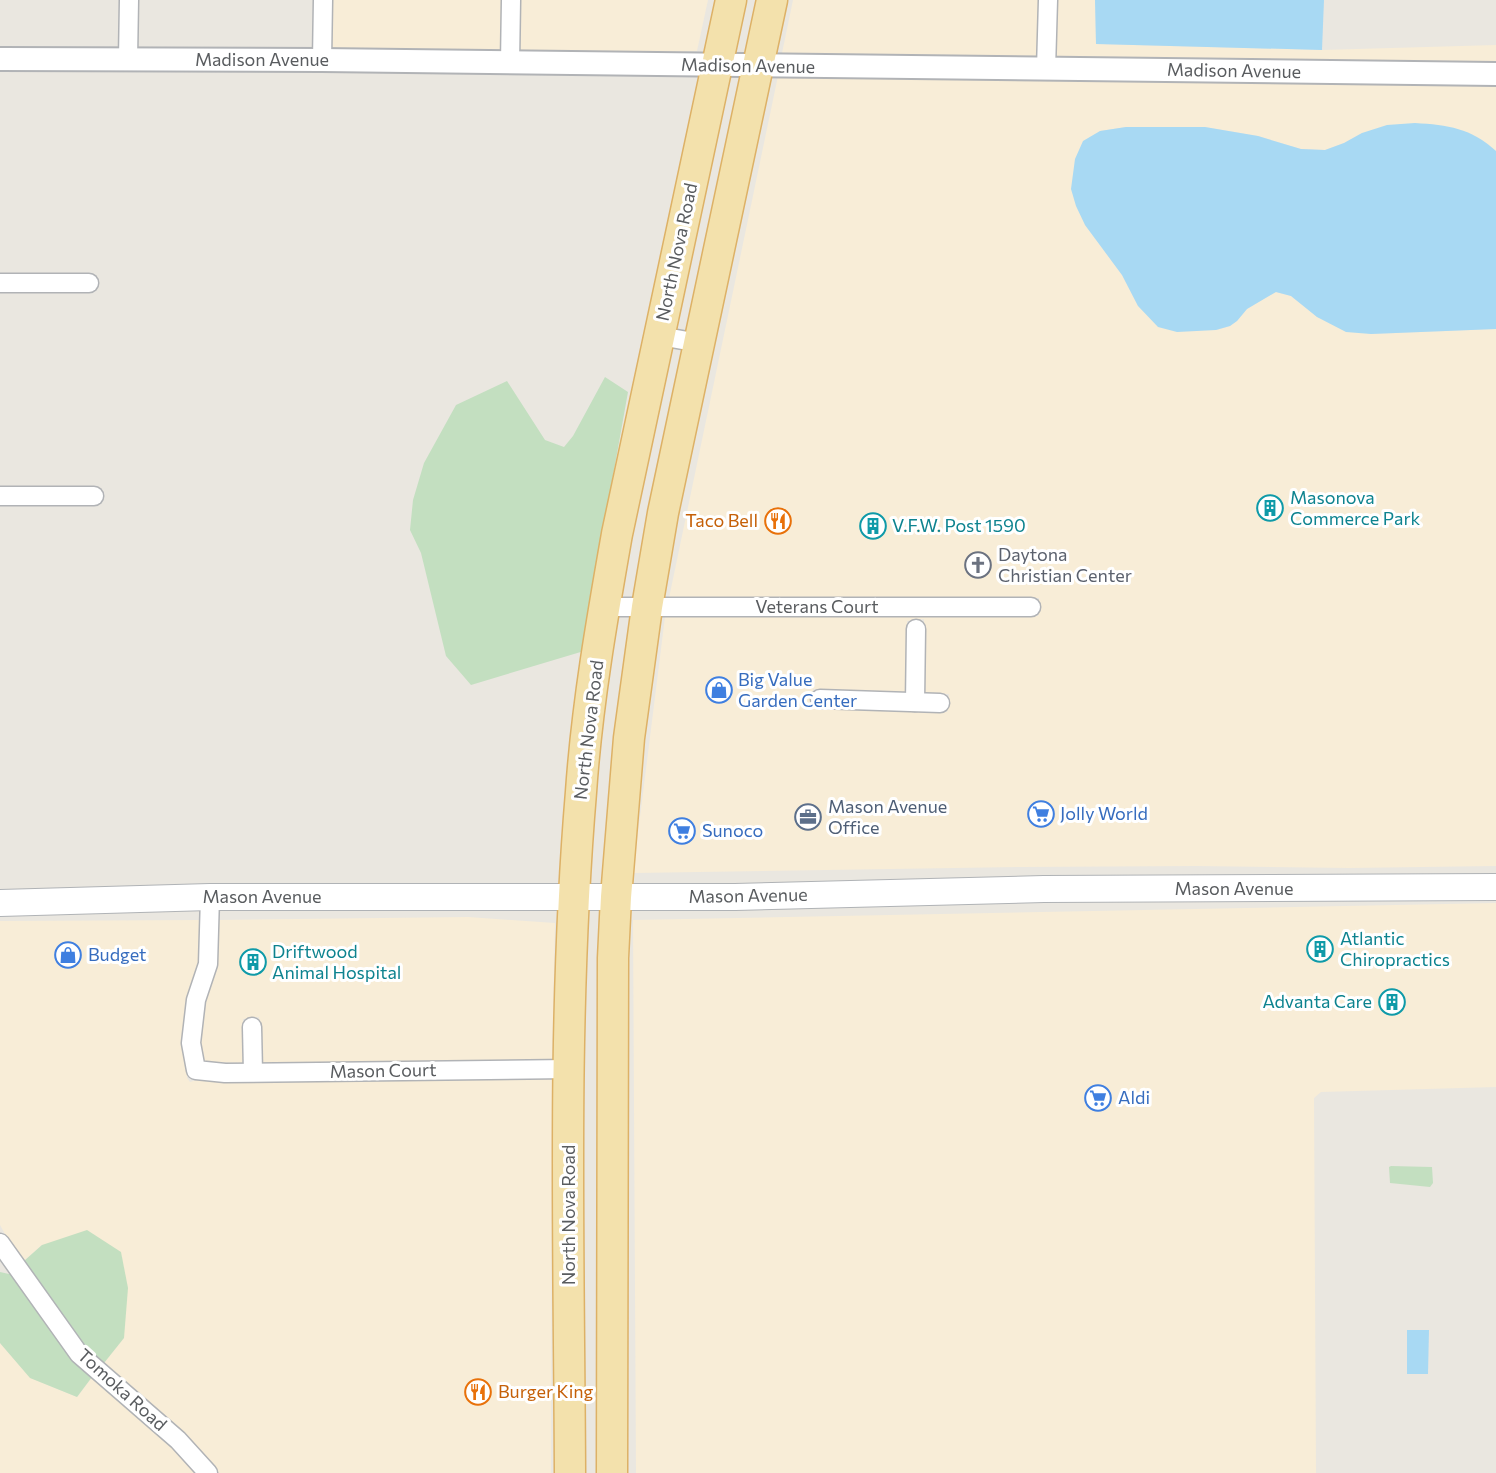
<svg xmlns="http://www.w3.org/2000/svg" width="1496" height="1473" viewBox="0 0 1496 1473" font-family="Commissioner,sans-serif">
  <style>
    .commercial { fill: #f8edd7; fill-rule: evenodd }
    .green { fill: #c3dfc0 }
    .water { fill: #a8d9f3 }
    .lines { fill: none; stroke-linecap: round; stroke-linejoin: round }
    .minor-casing { stroke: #b1b3b6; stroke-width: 21 }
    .tertiary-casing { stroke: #b1b3b6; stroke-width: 26 }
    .secondary-casing { stroke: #b0b3b6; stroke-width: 28 }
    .primary-casing { stroke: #ddb166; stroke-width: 33 }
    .minor { stroke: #fff; stroke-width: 18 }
    .tertiary { stroke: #fff; stroke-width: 22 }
    .secondary { stroke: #fff; stroke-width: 26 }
    .primary { stroke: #f3e1ac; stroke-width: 30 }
    .labels { text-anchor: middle; stroke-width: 6; stroke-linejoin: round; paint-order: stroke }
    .street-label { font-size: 18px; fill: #595c5f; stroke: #fff }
    .culture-label { font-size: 18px; fill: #0d838f; stroke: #fff; text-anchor: start }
    .food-label { font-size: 18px; fill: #c56008; stroke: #fff; text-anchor: end }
    .worship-label { font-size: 18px; fill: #5b616d; stroke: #fff; text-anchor: start }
    .shop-label { font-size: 18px; fill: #366cbe; stroke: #fff; text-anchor: start }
    .service-label { font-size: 18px; fill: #4e5e75; stroke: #fff; text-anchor: start }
  </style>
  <rect width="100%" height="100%" fill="#eae7e0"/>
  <g class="commercial">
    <polygon points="332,0 503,0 502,53 331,51"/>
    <polygon points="520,0 708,0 697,51 593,55 519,54"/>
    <polygon points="793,0 1095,0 1096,44 1322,50 1496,45 1496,65 781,58"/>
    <path d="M778,76L1496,83V151L1488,144L1362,133L1344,143L1325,150L1301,149L1258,136L1205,127H1126L1100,131L1085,225L1122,275L1138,306L1216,330L1230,326L1237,321L1247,309L1275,292L1291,296L1317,317L1371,334L1496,329V866L1349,868L1196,866L1021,867L633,873L665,617L1038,616L1039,598H669ZM924,619V693L949,694L947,712L811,708L813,689L907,693V621Z"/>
    <polygon points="1496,903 1496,1087 1321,1092 1314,1098 1316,1473 636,1473 633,920"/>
    <polygon points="468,917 555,923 552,1060 261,1063 259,1017 243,1019 244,1063 203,1062 199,1041 204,1002 218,920"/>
    <polygon points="201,920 199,963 187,1078 190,1082 197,1080 245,1082 552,1078 551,1473 219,1473 184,1432 104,1363 124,1337 42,1245 24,1261 5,1234 0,1225 0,921"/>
    <polygon points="0,1343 31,1378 77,1397 92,1377 172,1447 196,1473 0,1473"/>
  </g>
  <g class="green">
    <polygon points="605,377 628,392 596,571 584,651 471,685 446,656 421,553 410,530 413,500 424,463 456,405 507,381 545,440 564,447 573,436"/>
    <polygon points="1391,1166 1432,1167 1433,1183 1430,1187 1390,1183 1389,1167"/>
    <polygon points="87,1230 121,1252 128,1288 124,1338 104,1363 86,1347 24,1261 42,1245"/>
    <polygon points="0,1272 9,1274 10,1273 72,1360 92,1377 77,1397 30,1378 0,1343"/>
  </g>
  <g class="water">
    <polygon points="1095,0 1324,0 1322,50 1096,44"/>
    <path d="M1415,123C1448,125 1471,128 1496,151V329L1371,334L1346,332L1317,317L1291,296L1276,292L1247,309L1237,321L1230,326L1216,330L1177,332L1158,327L1138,306L1122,275L1085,225L1076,206L1071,189L1075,159L1083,141L1100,131L1126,127H1205L1258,136L1301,149L1325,150L1344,143L1362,133L1387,125Z"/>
    <polygon points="1407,1330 1429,1330 1428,1374 1407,1374"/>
  </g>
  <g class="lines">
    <g class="minor-casing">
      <g id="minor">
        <polyline points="128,59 129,0"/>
        <polyline points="322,60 323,0"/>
        <polyline points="510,63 511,0"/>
        <polyline points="1046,69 1048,0"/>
        <polyline points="0,283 89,283"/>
        <polyline points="660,336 699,343"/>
        <polyline points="0,496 94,496"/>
        <polyline points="604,607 1031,607"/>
        <polyline points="820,699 940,703"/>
        <polyline points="915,702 916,629"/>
        <polyline points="210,897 208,964 196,1000 191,1043 196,1070 225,1073 569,1069"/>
        <polyline points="252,1027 253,1072"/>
        <polyline points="0,1243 79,1354 178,1440 208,1473"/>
      </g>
    </g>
    <g class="tertiary-casing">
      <polyline id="tertiary" points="0,59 322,60 1496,74"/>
    </g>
    <g class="secondary-casing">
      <polyline id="secondary" points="0,903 210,897 735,897 1044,889 1496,887"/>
    </g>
    <g class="primary-casing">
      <g id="primary">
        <path d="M570,1473C569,1246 562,1018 581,792C587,705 602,619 617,534L731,0"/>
        <polyline points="612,1473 613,958 616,897 629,738 647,607 663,513 772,0"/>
      </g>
    </g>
    <use href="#minor" class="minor"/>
    <use href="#tertiary" class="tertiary"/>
    <use href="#secondary" class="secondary"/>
    <use href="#primary" class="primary"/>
  </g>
  <defs>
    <g id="building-ring" transform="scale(1.35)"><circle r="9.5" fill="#fff" stroke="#0f9aa8" stroke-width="1.5"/><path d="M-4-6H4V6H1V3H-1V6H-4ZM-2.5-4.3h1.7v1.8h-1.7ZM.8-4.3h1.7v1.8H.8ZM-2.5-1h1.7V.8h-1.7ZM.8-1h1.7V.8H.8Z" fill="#0f9aa8"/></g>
    <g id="restaurant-ring" transform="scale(1.35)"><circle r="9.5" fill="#fff" stroke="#e8710a" stroke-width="1.5"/><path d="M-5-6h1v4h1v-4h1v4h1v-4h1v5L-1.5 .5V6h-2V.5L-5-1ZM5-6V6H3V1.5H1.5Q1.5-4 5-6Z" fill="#e8710a"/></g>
    <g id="church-ring" transform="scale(1.35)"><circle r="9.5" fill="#fff" stroke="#6b7280" stroke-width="1.5"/><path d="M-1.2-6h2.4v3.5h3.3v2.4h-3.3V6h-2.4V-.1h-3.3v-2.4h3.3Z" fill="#6b7280"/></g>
    <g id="shop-ring" transform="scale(1.35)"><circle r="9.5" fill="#fff" stroke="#3f7fe0" stroke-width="1.5"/><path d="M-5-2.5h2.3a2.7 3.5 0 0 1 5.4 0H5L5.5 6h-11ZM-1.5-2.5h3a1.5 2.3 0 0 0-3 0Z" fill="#3f7fe0"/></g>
    <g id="supermarket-ring" transform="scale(1.35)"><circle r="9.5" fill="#fff" stroke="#3f7fe0" stroke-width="1.5"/><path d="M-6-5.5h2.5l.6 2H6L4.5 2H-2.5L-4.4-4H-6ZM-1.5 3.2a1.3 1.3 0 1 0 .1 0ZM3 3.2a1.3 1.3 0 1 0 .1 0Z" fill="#3f7fe0"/></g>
    <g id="office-ring" transform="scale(1.35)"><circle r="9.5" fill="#fff" stroke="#5c6f8a" stroke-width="1.5"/><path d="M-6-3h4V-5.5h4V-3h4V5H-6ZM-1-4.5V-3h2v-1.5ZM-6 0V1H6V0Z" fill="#5c6f8a"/></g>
  </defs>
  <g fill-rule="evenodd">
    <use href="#building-ring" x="1270" y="508"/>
    <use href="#restaurant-ring" x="778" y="521"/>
    <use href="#building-ring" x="873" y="526"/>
    <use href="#church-ring" x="978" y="565"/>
    <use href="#shop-ring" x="719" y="690"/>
    <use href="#supermarket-ring" x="1041" y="814"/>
    <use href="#office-ring" x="808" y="817"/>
    <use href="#supermarket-ring" x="682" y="831"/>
    <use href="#building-ring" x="1320" y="949"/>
    <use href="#shop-ring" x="68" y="955"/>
    <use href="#building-ring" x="253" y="962"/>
    <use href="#building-ring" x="1392" y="1002"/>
    <use href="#supermarket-ring" x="1098" y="1098"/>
    <use href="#restaurant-ring" x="478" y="1392"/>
  </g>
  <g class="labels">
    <g class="street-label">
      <text x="262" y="66">Madison Avenue</text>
      <text transform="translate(748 66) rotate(1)" y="6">Madison Avenue</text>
      <text transform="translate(1234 71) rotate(1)" y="6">Madison Avenue</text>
      <text transform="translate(677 252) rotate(-78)" y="6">North Nova Road</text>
      <text x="817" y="613">Veterans Court</text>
      <text transform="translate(589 730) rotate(-83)" y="6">North Nova Road</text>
      <text x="1234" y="895">Mason Avenue</text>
      <text transform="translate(748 896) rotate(-1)" y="6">Mason Avenue</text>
      <text x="262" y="903">Mason Avenue</text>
      <text transform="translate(383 1071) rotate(-1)" y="6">Mason Court</text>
      <text transform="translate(569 1215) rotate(-90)" y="6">North Nova Road</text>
      <text transform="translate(122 1390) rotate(42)" y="6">Tomoka Road</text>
    </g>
    <g class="culture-label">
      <text x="1290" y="504">Masonova<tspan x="1290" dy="21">Commerce Park</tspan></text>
      <text x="892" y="532">V.F.W. Post 1590</text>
      <text x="1340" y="945">Atlantic<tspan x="1340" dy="21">Chiropractics</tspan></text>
      <text x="272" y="958">Driftwood<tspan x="272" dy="21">Animal Hospital</tspan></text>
      <text x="1372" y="1008" text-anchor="end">Advanta Care</text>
    </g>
    <g class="food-label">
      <text x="758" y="527">Taco Bell</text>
      <text x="498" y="1398" text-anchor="start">Burger King</text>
    </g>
    <g class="worship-label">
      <text x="998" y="561">Daytona<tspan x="998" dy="21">Christian Center</tspan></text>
    </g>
    <g class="shop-label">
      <text x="738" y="686">Big Value<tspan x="738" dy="21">Garden Center</tspan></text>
      <text x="1060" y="820">Jolly World</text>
      <text x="702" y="837">Sunoco</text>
      <text x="88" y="961">Budget</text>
      <text x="1118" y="1104">Aldi</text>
    </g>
    <g class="service-label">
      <text x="828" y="813">Mason Avenue<tspan x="828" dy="21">Office</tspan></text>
    </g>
  </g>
</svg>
